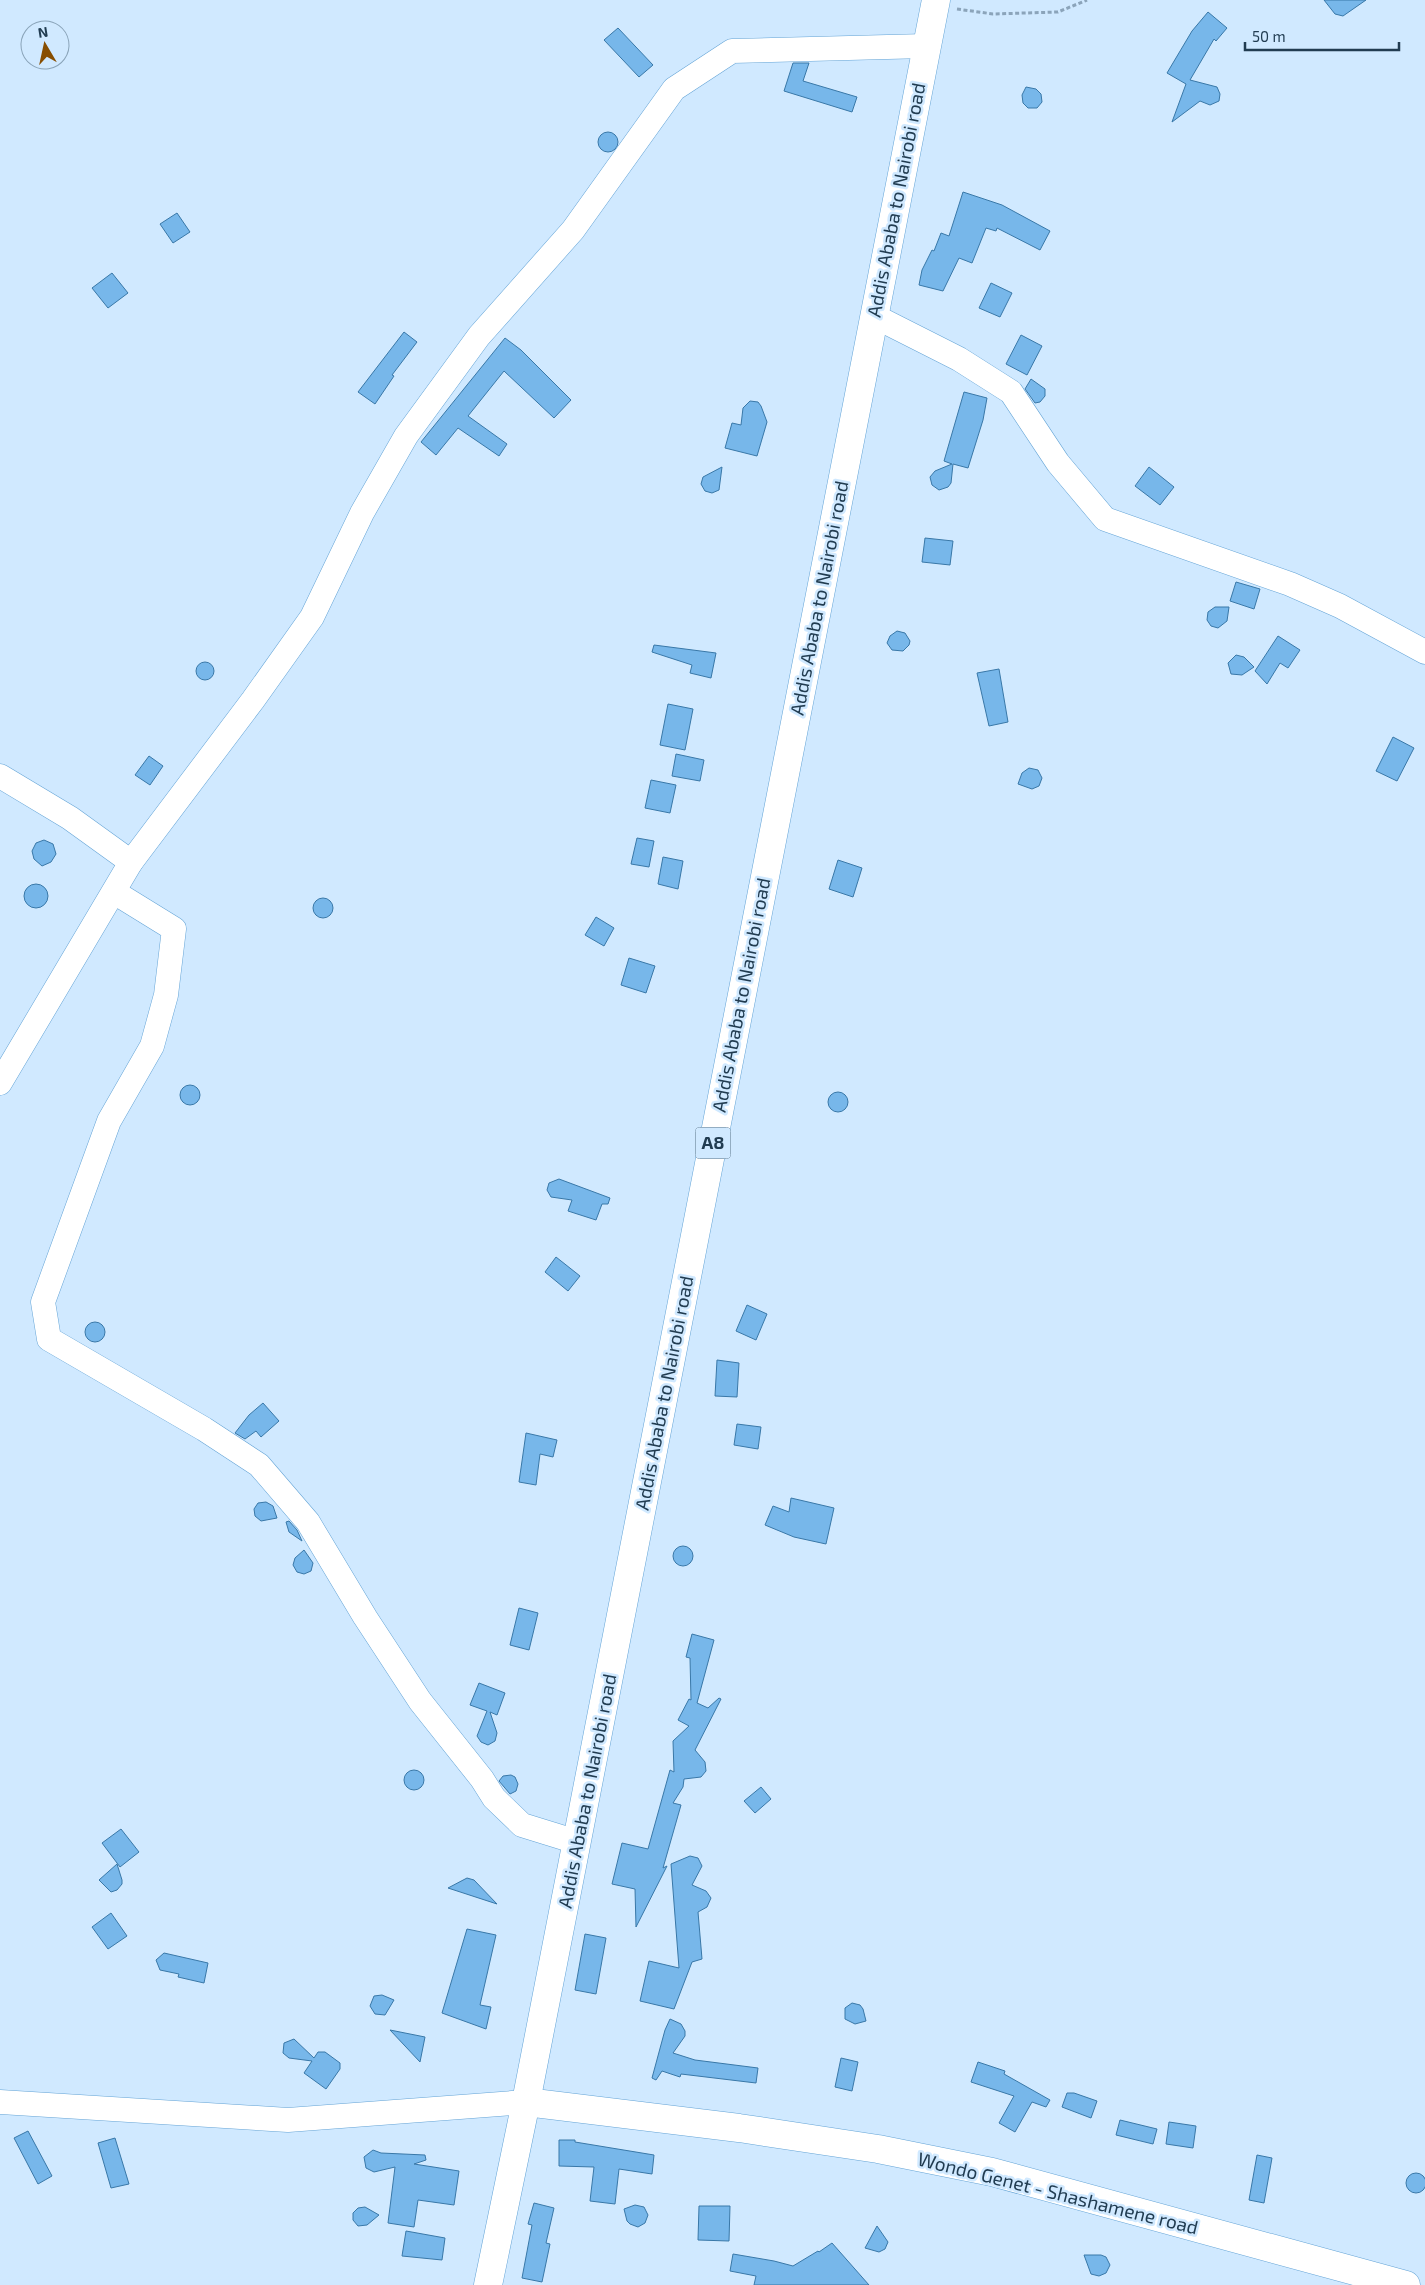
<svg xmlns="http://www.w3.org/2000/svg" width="1425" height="2285" viewBox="0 0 1425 2285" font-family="'Exo 2',sans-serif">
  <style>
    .building { fill: #77b7ea; stroke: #3978a8 }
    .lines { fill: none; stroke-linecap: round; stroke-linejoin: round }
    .minor-casing { stroke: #64a4d6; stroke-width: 25 }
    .major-casing { stroke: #64a4d6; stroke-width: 29 }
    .highway-casing { stroke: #64a4d6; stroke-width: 29 }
    .path { stroke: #8ba4ba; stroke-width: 3; stroke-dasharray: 4 2.5; stroke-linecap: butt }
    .minor { stroke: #fff; stroke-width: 24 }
    .major { stroke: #fff; stroke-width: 28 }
    .highway { stroke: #fff; stroke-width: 28 }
    .labels { text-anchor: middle; stroke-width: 5; stroke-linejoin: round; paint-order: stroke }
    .shield { fill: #d0e9ff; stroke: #567085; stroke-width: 1 }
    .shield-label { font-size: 18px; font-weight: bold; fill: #213c51 }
    .street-label { font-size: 19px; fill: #213c51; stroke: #d0e9ff }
  </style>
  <rect width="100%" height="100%" fill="#d0e9ff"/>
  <g class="building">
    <polygon points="1324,0 1366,0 1343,16 1335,14"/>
    <polygon points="1208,12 1227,28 1216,41 1214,39 1190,80 1217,87 1220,94 1219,101 1210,105 1200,101 1172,122 1186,84 1167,73 1192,31"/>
    <polygon points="618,28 653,65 639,77 604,40"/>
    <polygon points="793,63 809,63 803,81 857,97 852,112 784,91"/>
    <polygon points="1026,87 1036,89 1041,94 1042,102 1037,108 1028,108 1023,103 1022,95"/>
    <circle cx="608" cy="142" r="10"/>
    <polygon points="963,192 1002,205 1050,231 1040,250 997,228 996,231 986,228 972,263 959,258 943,291 919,285 922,270 932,250 934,251 941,233 949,236"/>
    <polygon points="177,213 190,232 173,243 160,224"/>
    <polygon points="112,273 128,293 108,308 92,288"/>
    <polygon points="991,283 1012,293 1000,317 979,308"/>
    <polygon points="404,332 417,342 392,375 394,376 375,404 358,392"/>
    <polygon points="1021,335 1042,346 1027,375 1006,364"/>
    <polygon points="505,338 521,350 571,400 554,418 504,371 468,416 507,444 499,456 458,428 436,455 421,442"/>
    <polygon points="1031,379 1045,389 1045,396 1040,402 1035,403 1025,389"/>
    <polygon points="964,392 987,398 983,420 968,468 953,464 951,483 948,487 939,490 932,485 930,477 935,471 952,464 944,461"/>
    <polygon points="750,401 758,402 761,406 767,422 757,456 725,448 732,423 741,425 743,408"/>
    <polygon points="722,467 719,490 712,493 705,491 701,484 703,477"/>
    <polygon points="1149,467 1174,487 1160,505 1135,486"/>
    <polygon points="925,538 953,541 950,565 922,562"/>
    <polygon points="1236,582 1260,589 1254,609 1230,601"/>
    <polygon points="1215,607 1229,607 1227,621 1218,628 1211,626 1207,620 1208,612"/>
    <polygon points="897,631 905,633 910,641 909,645 903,651 892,650 887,643 890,636"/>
    <polygon points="1278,636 1300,650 1288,668 1280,663 1267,684 1255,671"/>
    <polygon points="654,645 716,653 711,678 690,673 692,665 652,652"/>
    <polygon points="1236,655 1244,657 1254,667 1242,675 1231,674 1228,663"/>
    <circle cx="205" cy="671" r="9"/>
    <polygon points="999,669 1008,722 989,726 977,673"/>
    <polygon points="668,704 693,709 685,750 660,745"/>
    <polygon points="1393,737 1414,748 1397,781 1376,771"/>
    <polygon points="676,754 704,760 700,781 672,776"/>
    <polygon points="149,756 163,766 150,785 135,775"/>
    <polygon points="1029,768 1038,770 1042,778 1039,786 1032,789 1018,784 1022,773"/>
    <polygon points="651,780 676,785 670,813 645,808"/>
    <polygon points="637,838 654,841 649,867 631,864"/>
    <polygon points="44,840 53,844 56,854 51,862 42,866 34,859 32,851 36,843"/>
    <polygon points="663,857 683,861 678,889 658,884"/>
    <polygon points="838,860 862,868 853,897 829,889"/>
    <circle cx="36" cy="896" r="12"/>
    <circle cx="323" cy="908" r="10"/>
    <polygon points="596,917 614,928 604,946 585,935"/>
    <polygon points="629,958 655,966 646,993 621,985"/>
    <circle cx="190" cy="1095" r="10"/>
    <circle cx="838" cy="1102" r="10"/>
    <polygon points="559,1179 610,1198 608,1204 602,1204 596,1220 568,1211 572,1200 551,1197 547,1190 549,1183"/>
    <polygon points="556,1257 580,1276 568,1291 545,1272"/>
    <polygon points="747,1305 767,1314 756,1340 736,1331"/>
    <circle cx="95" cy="1332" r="10"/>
    <polygon points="717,1360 739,1363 737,1397 715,1396"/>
    <polygon points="263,1403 279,1421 261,1437 256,1431 245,1439 235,1433 249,1415"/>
    <polygon points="737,1424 761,1427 758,1449 734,1445"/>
    <polygon points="526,1433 557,1440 553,1457 540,1454 536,1485 519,1482"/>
    <polygon points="791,1498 834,1508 826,1544 794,1537 765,1525 773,1506 789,1512"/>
    <polygon points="266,1502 273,1506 277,1518 261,1521 255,1516 254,1509 258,1503"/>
    <polygon points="289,1521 297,1530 302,1541 289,1532 286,1522"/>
    <circle cx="683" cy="1556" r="10"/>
    <polygon points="304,1550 313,1563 311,1571 304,1574 297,1572 293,1565 295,1558"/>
    <polygon points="519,1608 538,1613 529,1650 510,1645"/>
    <polygon points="692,1634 714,1640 697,1703 708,1708 719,1698 721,1699 695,1750 705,1762 706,1771 701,1777 684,1779 683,1787 673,1803 681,1805 663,1868 667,1866 636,1927 635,1889 612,1884 622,1843 648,1849 670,1770 674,1772 673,1741 689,1726 678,1720 689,1699 691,1700 690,1658 686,1657"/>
    <polygon points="479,1683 505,1693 497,1715 490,1712 497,1733 495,1741 488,1745 481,1742 477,1736 487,1711 470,1705"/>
    <circle cx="414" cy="1780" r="10"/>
    <polygon points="511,1775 515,1777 518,1784 516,1791 510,1794 499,1781 503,1776"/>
    <polygon points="761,1787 771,1799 755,1813 744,1801"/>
    <polygon points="121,1829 139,1852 120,1867 102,1843"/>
    <polygon points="690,1856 698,1858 702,1866 692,1885 706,1891 711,1898 707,1907 698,1912 702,1959 692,1962 674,2009 640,2001 649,1961 679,1968 671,1864"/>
    <polygon points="117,1864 122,1880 122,1884 117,1890 111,1892 99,1880"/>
    <polygon points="467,1878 474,1880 497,1904 448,1888"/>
    <polygon points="111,1913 127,1936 108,1949 92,1927"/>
    <polygon points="467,1929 496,1935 480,2005 491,2007 486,2029 442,2013"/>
    <polygon points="585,1934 606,1938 596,1994 575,1990"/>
    <polygon points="164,1953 208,1963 204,1983 178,1977 179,1974 160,1970 156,1960"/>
    <polygon points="382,1995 394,2000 385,2015 375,2014 370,2006 374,1996"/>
    <polygon points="852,2003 860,2005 863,2009 866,2021 855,2024 845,2019 845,2008"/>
    <polygon points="670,2019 681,2024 685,2031 685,2036 673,2053 695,2060 758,2068 756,2083 681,2074 680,2077 662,2071 656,2080 652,2078 665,2030"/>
    <polygon points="390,2030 425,2037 420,2062"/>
    <polygon points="294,2039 314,2058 318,2052 325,2052 340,2063 340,2069 326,2089 304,2073 312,2061 289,2058 283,2053 284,2043"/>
    <polygon points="841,2058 858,2062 852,2091 835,2087"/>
    <polygon points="978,2062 1005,2071 1004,2074 1050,2100 1046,2107 1032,2102 1015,2132 999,2123 1014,2096 971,2082"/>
    <polygon points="1067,2093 1074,2093 1097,2101 1091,2118 1062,2107"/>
    <polygon points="1120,2120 1157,2129 1153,2144 1116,2135"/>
    <polygon points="1169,2122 1196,2126 1193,2148 1166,2144"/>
    <polygon points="28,2131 52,2176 38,2184 14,2138"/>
    <polygon points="115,2138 129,2184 111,2188 98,2143"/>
    <polygon points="559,2140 575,2140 575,2142 654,2155 652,2174 619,2169 615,2204 590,2201 594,2167 559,2166"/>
    <polygon points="373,2150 381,2153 425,2155 426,2160 414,2164 459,2171 454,2205 418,2200 414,2227 388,2223 395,2167 374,2172 366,2168 364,2157"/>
    <polygon points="1257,2155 1272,2158 1264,2203 1249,2200"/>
    <circle cx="1416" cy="2183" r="10"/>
    <polygon points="534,2203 554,2208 546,2243 550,2244 542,2282 522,2278 532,2225 528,2224"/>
    <polygon points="635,2205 644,2207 648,2215 645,2223 638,2227 630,2224 627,2221 624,2209"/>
    <polygon points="699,2206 730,2206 729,2241 698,2240"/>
    <polygon points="365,2207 379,2215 367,2225 358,2226 353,2220 353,2213 358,2208"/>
    <polygon points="877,2226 888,2242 885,2249 879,2252 865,2248"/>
    <polygon points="406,2231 445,2238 442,2260 402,2256"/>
    <polygon points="832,2243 869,2285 754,2285 756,2276 730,2271 733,2254 774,2261 793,2266 818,2251 819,2252"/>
    <polygon points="1084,2255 1101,2255 1106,2257 1110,2265 1106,2273 1099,2276 1091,2274"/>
  </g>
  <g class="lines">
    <g class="minor-casing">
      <g id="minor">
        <polyline points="874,316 959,359 1011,392 1058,463 1105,519 1290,584 1340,606 1425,652"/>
        <polyline points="0,776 70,818 131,862"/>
        <polyline points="114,892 174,929 166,995 152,1046 109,1121 43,1302 49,1339 204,1429 259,1465 308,1522 365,1617 420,1701 482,1779 494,1798 522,1825 577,1842"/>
        <polyline points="0,1083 131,862 253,700 312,617 362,513 406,436 479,336 573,230 674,89 732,51 926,46"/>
        <polyline points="0,2102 288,2120 526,2102"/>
      </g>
    </g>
    <g class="major-casing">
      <polyline id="major" points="526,2102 739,2128 878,2149 992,2172 1406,2285"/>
    </g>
    <g class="highway-casing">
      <polyline id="highway" points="488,2285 526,2102 936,0"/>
    </g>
    <polyline class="path" points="957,9 993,14 1058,12 1087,0"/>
    <use href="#minor" class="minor"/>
    <use href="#major" class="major"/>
    <use href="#highway" class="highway"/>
  </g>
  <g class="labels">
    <rect class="shield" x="695.5" y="1127.5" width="35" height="31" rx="4"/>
    <g class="shield-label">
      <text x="713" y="1149">A8</text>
    </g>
    <g class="street-label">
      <text transform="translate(896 200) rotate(-79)" y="7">Addis Ababa to Nairobi road</text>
      <text transform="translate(819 598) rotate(-79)" y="7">Addis Ababa to Nairobi road</text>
      <text transform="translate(741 995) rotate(-79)" y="7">Addis Ababa to Nairobi road</text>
      <text transform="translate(664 1393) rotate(-79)" y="7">Addis Ababa to Nairobi road</text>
      <text transform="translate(587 1791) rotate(-79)" y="7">Addis Ababa to Nairobi road</text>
      <text transform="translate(1058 2193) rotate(14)" y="7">Wondo Genet - Shashamene road</text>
    </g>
  </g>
  <g transform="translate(45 45) rotate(351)"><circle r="24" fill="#d0e9ff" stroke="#8aa4b9"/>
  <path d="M0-4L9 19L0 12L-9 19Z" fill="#874e01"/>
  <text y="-8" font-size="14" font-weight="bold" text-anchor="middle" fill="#213c51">N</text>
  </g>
  <path d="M1245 42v8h154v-8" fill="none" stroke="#213c51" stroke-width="2.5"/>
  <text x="1252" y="42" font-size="15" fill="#213c51" stroke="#d0e9ff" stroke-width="4" paint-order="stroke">50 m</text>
</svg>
